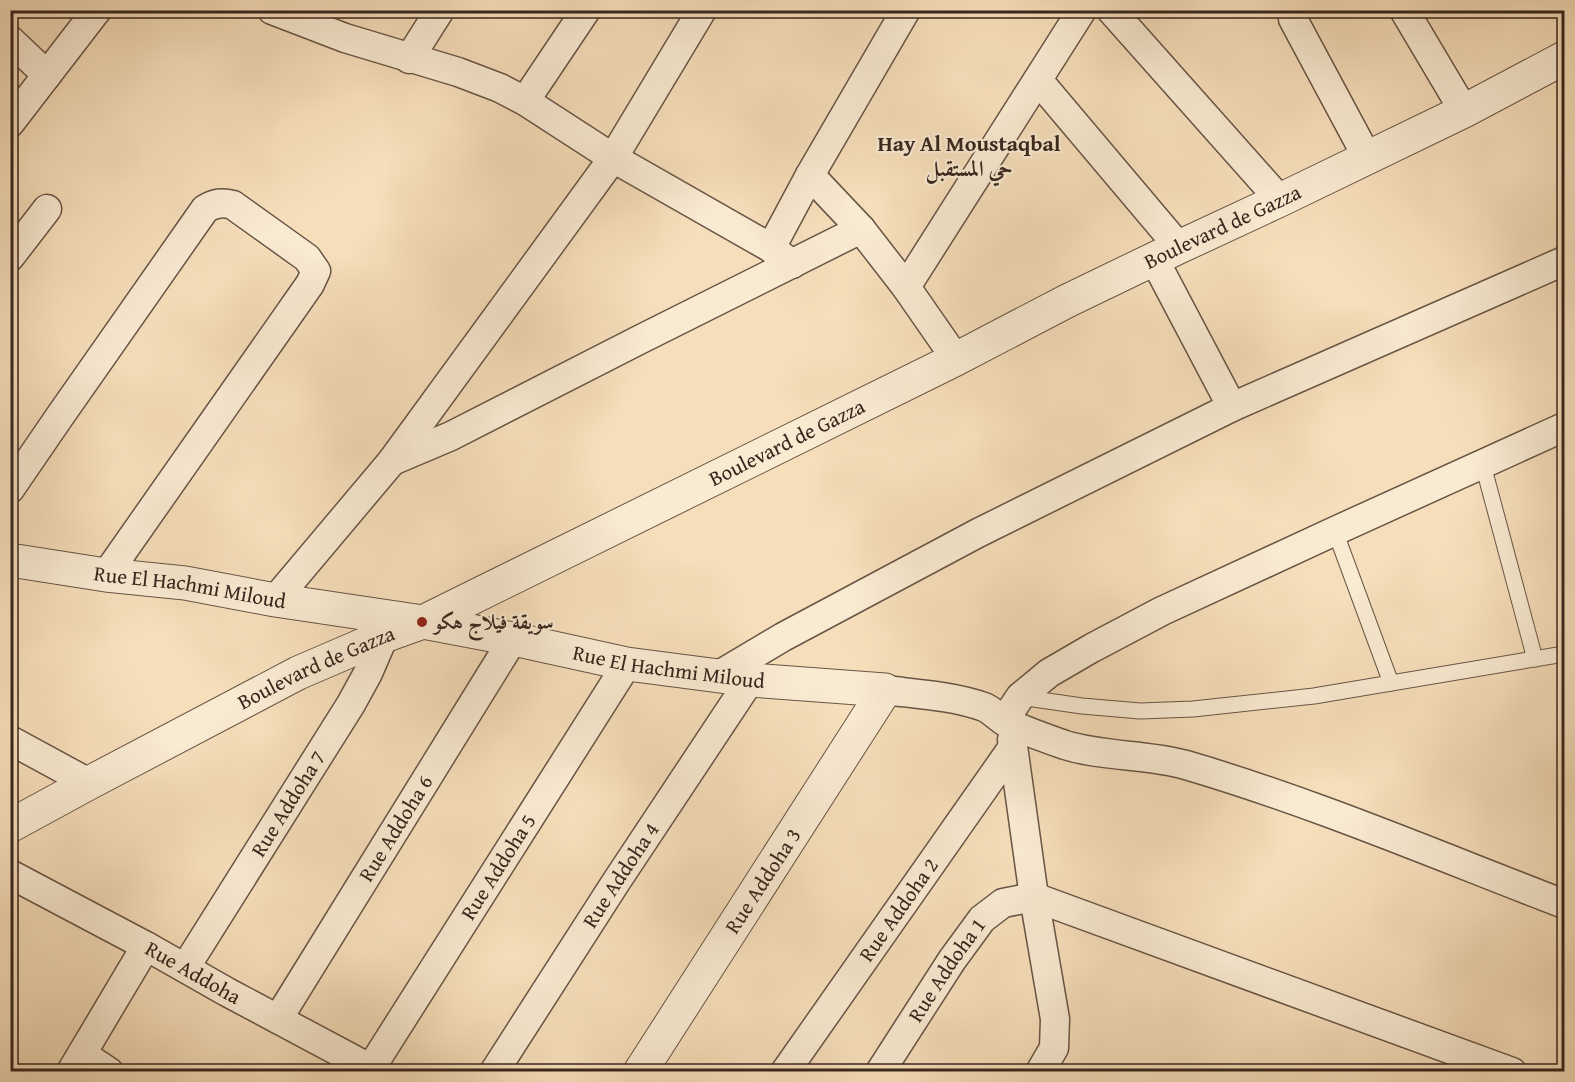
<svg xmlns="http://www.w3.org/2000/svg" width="1575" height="1082" viewBox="0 0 1575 1082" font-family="'Gentium Book Plus',Amiri,serif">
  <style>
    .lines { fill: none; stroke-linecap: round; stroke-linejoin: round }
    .service-casing { stroke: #685445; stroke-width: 17 }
    .minor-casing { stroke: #685445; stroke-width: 31 }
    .tertiary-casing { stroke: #685445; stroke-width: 35 }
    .service { stroke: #f9ead2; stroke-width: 15 }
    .minor { stroke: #f9ead2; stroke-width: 28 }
    .tertiary { stroke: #f9ead2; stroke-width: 33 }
    .poi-dot { fill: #8f2418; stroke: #f9ead2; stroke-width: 2 }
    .labels { text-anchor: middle; stroke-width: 4.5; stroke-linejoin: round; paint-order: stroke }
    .street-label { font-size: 21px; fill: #38261e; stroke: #f9ead2 }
    .poi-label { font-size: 21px; font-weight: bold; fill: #38261e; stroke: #f9ead2; text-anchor: start }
    .neighbourhood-label { font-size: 22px; font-weight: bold; fill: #38261e; stroke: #f9ead2 }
  </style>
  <rect width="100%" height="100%" fill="#f6deba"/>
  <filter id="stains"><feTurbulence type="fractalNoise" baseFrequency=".00333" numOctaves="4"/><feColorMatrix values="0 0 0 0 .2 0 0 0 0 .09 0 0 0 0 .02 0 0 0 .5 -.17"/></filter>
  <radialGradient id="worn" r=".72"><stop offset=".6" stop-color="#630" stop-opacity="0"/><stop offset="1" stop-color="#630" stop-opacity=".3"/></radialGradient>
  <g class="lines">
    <g class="service-casing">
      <g id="service">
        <polyline points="1483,465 1535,659"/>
        <polyline points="1335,531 1391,683"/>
        <polyline points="1020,697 1082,706 1140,711 1193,709 1314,696 1564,654"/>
      </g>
    </g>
    <g class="minor-casing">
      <g id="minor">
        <polyline points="272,10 345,38 458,72 500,88 525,101 613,158 771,248 792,264"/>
        <polyline points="1111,10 1280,200"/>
        <polyline points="1292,10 1293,19 1367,157"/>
        <polyline points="1404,10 1464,111"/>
        <polyline points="10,40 47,75"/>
        <polyline points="409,59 440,10"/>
        <polyline points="1038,80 1179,247"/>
        <polyline points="525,101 586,10"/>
        <polyline points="10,123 97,10"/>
        <polyline points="810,175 861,229 906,287 956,359"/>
        <polyline points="771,248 810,175 906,10"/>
        <polyline points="10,257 47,209"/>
        <polyline points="1154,259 1232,407"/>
        <polyline points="906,287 1082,10"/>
        <polyline points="392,461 451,436 643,338 861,229"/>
        <path d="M10,489L60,416L205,209C215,203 222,202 233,205L307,258L316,271L310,284L106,575"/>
        <polyline points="275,600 392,461 613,158 702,10"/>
        <polyline points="719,675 783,637 978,533 1232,407 1564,261"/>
        <path d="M885,690C917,694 954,696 984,707C992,710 998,718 1006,722C1025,731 1045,738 1065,745C1104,757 1147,754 1186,765C1315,803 1439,856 1564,904"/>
        <polyline points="1004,721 1020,697 1049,673 1092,648 1162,611 1335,531 1564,427"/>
        <polyline points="1012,739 1034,897 1055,1019 1054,1048 1040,1072"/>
        <polyline points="10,740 89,783"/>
        <path id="s1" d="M10,874L146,946L227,992L377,1072"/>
        <path id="s2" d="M185,968L351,704L368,673L384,636"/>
        <path id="s3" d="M278,1019L513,639"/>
        <polyline points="82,1054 109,1072"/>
        <path id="s4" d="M371,1068L627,664"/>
        <polyline points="71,1072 146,946"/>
        <path id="s5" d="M494,1072L616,882L750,680"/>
        <path id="s6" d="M785,1072L1013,747"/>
        <path id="s7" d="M880,1072L952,960L982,919L1003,903L1034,897L1512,1072"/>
      </g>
    </g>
    <g class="tertiary-casing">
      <g id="tertiary">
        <path id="s8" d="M10,560L106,575L185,583L275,600L423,622L513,639L627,664L750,680L885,690L640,1072"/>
        <path id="s9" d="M10,826L89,783L298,673L384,636L423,622L956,359L1067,301L1179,247L1280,200L1464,111L1564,58"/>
      </g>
    </g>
    <use href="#service" class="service"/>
    <use href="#minor" class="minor"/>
    <use href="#tertiary" class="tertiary"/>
  </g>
  <circle class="poi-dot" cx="422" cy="622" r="6"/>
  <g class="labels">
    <g class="street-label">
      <text dy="7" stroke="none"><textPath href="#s9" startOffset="1353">Boulevard de Gazza</textPath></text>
      <text dy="7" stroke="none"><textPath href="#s9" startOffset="867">Boulevard de Gazza</textPath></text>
      <text dy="7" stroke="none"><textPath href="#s8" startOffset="182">Rue El Hachmi Miloud</textPath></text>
      <text dy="7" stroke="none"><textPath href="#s8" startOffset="668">Rue El Hachmi Miloud</textPath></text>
      <text dy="7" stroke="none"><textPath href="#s9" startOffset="345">Boulevard de Gazza</textPath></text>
      <text dy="7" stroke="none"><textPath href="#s2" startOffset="194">Rue Addoha 7</textPath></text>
      <text dy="7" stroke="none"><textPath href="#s3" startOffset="224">Rue Addoha 6</textPath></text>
      <text dy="7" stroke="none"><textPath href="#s4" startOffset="238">Rue Addoha 5</textPath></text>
      <text dy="7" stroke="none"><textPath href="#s5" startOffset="234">Rue Addoha 4</textPath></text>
      <text transform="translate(763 881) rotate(-57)" y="7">Rue Addoha 3</text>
      <text dy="7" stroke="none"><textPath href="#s6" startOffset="198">Rue Addoha 2</textPath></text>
      <text dy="7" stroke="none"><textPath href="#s7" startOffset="122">Rue Addoha 1</textPath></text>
      <text dy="7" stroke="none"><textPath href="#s1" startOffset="208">Rue Addoha</textPath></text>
    </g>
    <g class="poi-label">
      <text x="434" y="629">سويقة فيلاج هكو</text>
    </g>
    <g class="neighbourhood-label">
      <text x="969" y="151">Hay Al Moustaqbal<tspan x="969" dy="25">حي المستقبل</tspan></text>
    </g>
  </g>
  <rect width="1575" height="1082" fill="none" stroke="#f6deba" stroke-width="36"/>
  <rect x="12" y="12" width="1551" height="1058" fill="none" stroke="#38261e" stroke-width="3"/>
  <rect x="18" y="18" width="1539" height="1046" fill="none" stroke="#38261e" stroke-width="1.5"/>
  <rect width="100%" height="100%" filter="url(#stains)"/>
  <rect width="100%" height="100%" fill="url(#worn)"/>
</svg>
